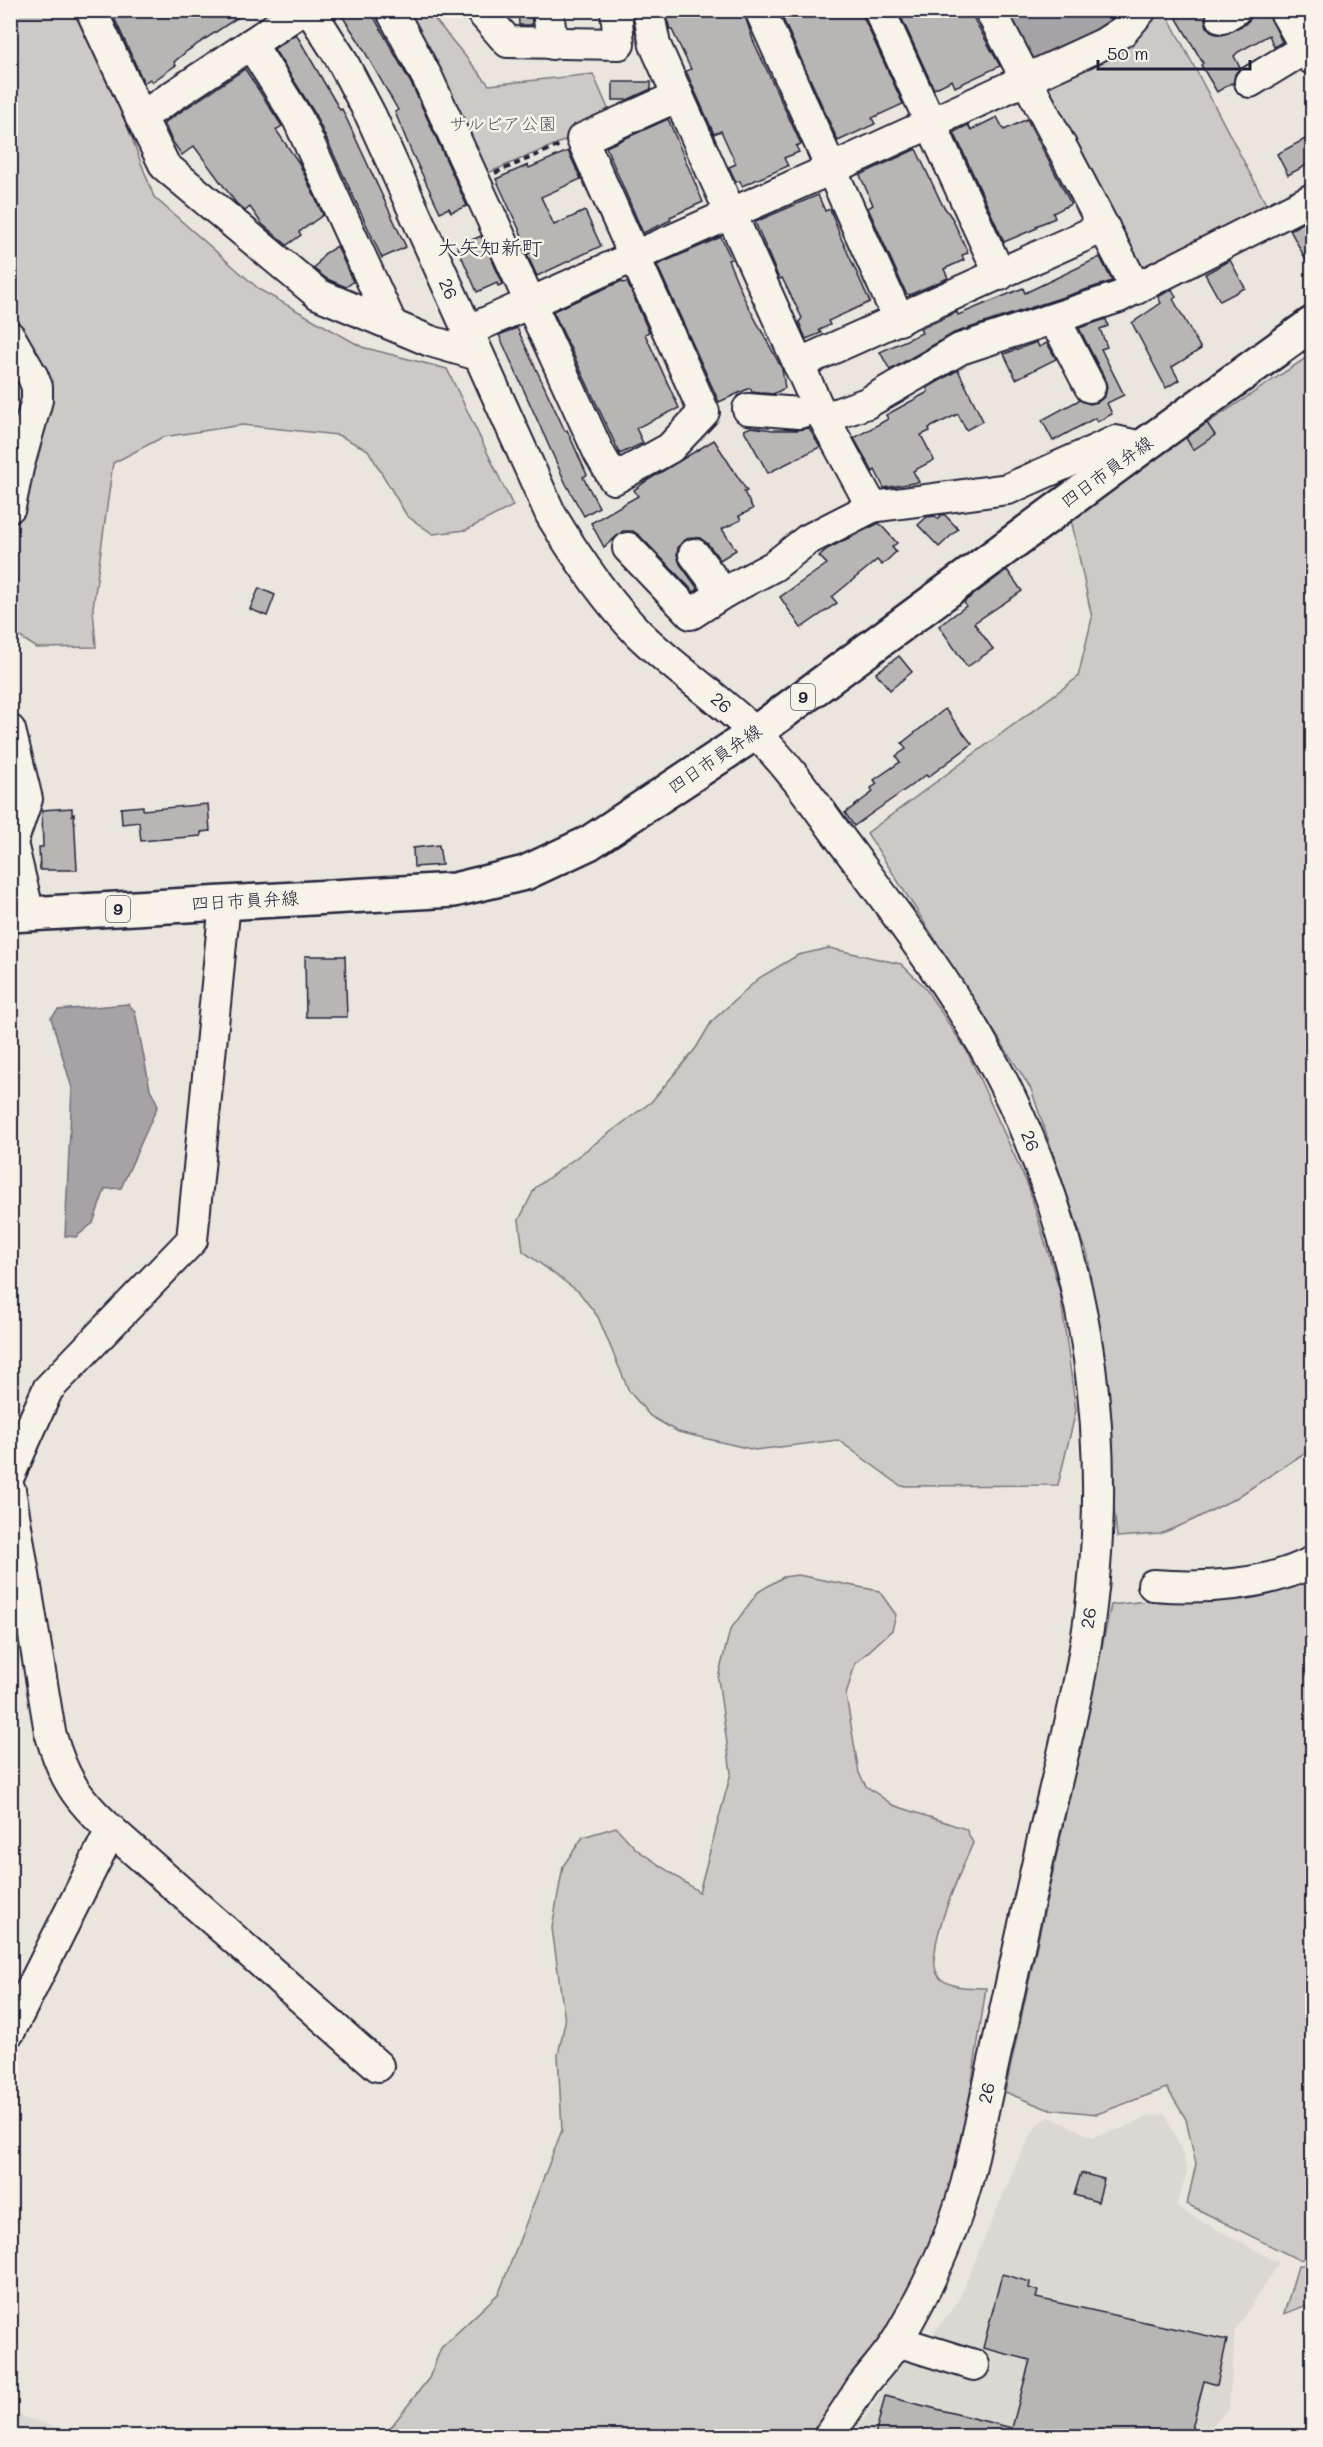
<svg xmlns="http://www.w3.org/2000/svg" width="1323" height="2447" viewBox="0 0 1323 2447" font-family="Mali,'Klee One',sans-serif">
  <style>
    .built { fill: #dbd8d2 }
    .green { fill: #cdc9c6; stroke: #787680; stroke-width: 1.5 }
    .water { fill: #a6a3a6; stroke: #716f7b; stroke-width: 1.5 }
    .building { fill: #b8b6b5; stroke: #22223b; stroke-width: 1.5 }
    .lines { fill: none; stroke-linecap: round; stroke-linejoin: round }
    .minor-casing { stroke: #22223b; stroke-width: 34 }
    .major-casing { stroke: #22223b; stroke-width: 38 }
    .path { stroke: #22223b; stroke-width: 4; stroke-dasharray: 6 4.5; stroke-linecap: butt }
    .minor { stroke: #f7f3e8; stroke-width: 30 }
    .major { stroke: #f7f3e8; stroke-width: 33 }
    .labels { text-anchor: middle; stroke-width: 5; stroke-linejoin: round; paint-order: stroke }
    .shield { fill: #f7f3e8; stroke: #62616f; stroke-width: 1.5 }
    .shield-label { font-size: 16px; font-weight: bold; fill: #22223b }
    .park-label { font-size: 18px; fill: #555465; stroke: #f7f3e8 }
    .street-label { font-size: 18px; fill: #22223b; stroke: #f7f3e8 }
    .quarter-label { font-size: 21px; fill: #22223b; stroke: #f7f3e8 }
  </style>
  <rect width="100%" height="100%" fill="#eae6de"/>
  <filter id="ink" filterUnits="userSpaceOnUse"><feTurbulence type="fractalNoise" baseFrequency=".0167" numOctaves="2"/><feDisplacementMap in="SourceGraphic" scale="12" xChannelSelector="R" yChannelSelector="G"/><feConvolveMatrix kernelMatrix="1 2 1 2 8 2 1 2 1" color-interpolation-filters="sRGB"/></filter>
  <g filter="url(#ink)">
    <g class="built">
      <polygon points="1165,2114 1181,2148 1187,2172 1176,2207 1279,2263 1235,2331 1229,2409 1202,2436 853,2436 905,2356 927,2342 958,2301 1019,2157 1037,2124 1050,2117 1092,2137 1126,2127 1145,2117"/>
      <polygon points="10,2413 11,2413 85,2436 11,2436"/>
    </g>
    <g class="green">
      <polygon points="11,11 84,11 154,197 260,290 362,347 447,369 513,506 466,530 433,534 407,516 368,450 338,435 242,425 163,437 113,463 93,608 96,647 37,648 11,631 11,517 33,395 22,331 11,299"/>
      <polygon points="401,11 428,11 489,85 593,74 613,120 483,175"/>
      <polygon points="1153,11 1165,11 1268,208 1150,270 1134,265 1044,95 1048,77"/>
      <polygon points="1312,354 1312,1448 1236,1498 1191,1521 1160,1534 1117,1537 1088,1256 1031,1089 867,833 1078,677 1092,618 1070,514"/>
      <polygon points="829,948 901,964 923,985 967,1051 1029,1188 1060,1292 1076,1411 1058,1485 901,1486 838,1440 755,1450 678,1432 650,1416 629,1391 598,1317 579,1292 523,1251 519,1220 535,1188 651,1102 696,1048 712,1021 759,978 798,955"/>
      <polygon points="1312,1571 1312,2256 1299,2260 1187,2204 1196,2164 1186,2119 1167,2088 1097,2114 1047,2109 1005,2092 1111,1605 1173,1598"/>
      <path d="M798,1575L879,1591L896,1615L892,1630L855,1664L846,1695L859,1773L866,1786L893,1805L966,1829L973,1843C963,1867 918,1959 941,1979C953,1989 972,1987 986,1988L956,2188L911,2300L810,2436H384L429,2378L441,2348L499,2293L562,2130L558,2055L565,2022L552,1928L563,1866L583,1837L616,1827L636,1849L699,1892L731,1773L718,1678L730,1630L758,1592L783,1577Z"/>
      <polygon points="1312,2262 1312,2303 1284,2314 1298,2266"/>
    </g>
    <g class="water">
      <polygon points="1001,11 1129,11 1040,62 1026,58"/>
      <polygon points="128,1004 135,1011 150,1089 158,1105 121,1188 105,1189 93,1223 76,1237 65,1236 72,1088 51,1018 58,1010"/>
    </g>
    <g class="building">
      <polygon points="120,10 249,10 187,51 174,62 176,65 152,82 150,79 144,83 113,15"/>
      <polygon points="338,10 370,10 413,87 467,206 451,212 449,208 440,212 411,151 395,112 398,110 358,40"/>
      <polygon points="518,10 531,10 532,25 519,25"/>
      <polygon points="676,10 743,10 753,40 801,144 796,146 799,152 784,158 788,166 742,186 740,181 736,182 729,167 736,164 721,131 714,134 686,71 691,69 672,30 670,30 666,13"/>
      <polygon points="779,10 860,10 903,104 872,118 875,124 838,141"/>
      <polygon points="898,10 969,10 1000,66 955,87 952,80 934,89"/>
      <polygon points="1172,10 1207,10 1205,19 1207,27 1213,33 1222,35 1244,25 1250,19 1252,10 1267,10 1282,42 1274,47 1269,35 1238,52 1234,56 1240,68 1235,74 1233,84 1231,83 1217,92 1201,65 1203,63"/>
      <polygon points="296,34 340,110 342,109 406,247 382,258 314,112 274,49"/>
      <polygon points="245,69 282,126 276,130 299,163 323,215 299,232 301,235 287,245 262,224 250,207 245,211 236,203 194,146 182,155 172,141 164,123"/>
      <polygon points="613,82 651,82 651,89 627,100 613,100"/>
      <polygon points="997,117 1004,130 1027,119 1071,204 1053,213 1055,218 1036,226 1037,228 1004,242 954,132 968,125 971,130"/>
      <polygon points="668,119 703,202 670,217 671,220 643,233 606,147"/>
      <polygon points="1307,138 1312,149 1312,162 1288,175 1277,154"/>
      <polygon points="916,149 942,204 952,218 968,253 962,255 964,260 944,269 948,278 909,295 906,293 868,208 873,205 860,175"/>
      <polygon points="568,151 581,179 541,197 554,225 585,211 601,246 537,276 527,254 530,253 496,179 528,165 529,168"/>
      <polygon points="818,195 825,211 830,209 841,238 870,302 828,321 830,325 819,330 821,333 806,339 799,322 802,318 782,278 779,279 755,222"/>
      <polygon points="1312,218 1312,271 1290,230"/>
      <polygon points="481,236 503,284 498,286 497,283 477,292 457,246"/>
      <polygon points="721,237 731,259 728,260 745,300 782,369 785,388 773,394 752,392 750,388 719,402 657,265"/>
      <polygon points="337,246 353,282 346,287 327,279 314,269 324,254"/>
      <polygon points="1100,257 1112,281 954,333 890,370 880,352 922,333 920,329 957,312 958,315 1023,288 1025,293"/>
      <polygon points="1230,260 1245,288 1220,301 1205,274"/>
      <polygon points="622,281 623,283 627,282 649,332 645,334 679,408 636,428 643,443 620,454 553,311"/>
      <polygon points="1172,289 1176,297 1173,299 1201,349 1172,367 1179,380 1166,388 1132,323 1161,303 1158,297"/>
      <polygon points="1106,319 1108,326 1100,329 1107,347 1101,349 1124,395 1107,403 1112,414 1097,422 1095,418 1053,441 1042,420 1079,400 1090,404 1098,402 1105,396 1107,387 1105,379 1079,328"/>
      <polygon points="517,328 565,431 567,430 587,475 583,477 599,507 584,516 566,484 499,335"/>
      <polygon points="1037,342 1039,347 1047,343 1056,359 1016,379 1004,354"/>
      <polygon points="958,370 983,421 966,430 958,414 929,428 930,431 921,435 934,460 913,471 919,482 884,488 875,470 873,472 854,438 888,419 886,415 928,392 927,388"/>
      <polygon points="1207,423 1215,435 1193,450 1186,438"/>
      <polygon points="751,427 773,430 798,430 809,428 820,447 768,473 744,430"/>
      <polygon points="714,440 747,491 744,492 753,509 739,516 741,520 722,529 736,550 720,560 708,544 700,538 691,537 683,541 678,547 677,555 680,564 698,589 694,592 640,536 633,531 623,531 604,547 591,523 638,496 634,490 648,480"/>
      <polygon points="941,515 945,515 958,529 939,547 918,525 927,517 935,516 938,519"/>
      <polygon points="879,523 897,543 892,547 896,552 882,565 877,560 832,597 837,603 801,628 780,597 827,564 819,556 827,549"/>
      <polygon points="1007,570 1022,591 974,623 993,649 967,667 939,626 966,606 964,602"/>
      <polygon points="259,588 275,595 267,616 250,609"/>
      <polygon points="899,656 912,672 890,690 876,673"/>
      <polygon points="945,709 972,744 928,777 926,775 854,826 845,813 873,792 871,788 877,784 874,780 900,762 896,756 906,749 902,743"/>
      <polygon points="208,804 210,831 201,832 201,836 141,841 139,822 122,824 121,808 143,806 143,810"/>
      <polygon points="72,808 72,815 74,814 77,870 40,870 39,847 43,847 42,810"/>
      <polygon points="439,845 442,865 414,867 413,848"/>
      <polygon points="305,956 345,956 347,1017 306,1017"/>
      <polygon points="1081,2173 1104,2179 1098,2202 1074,2195"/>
      <polygon points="1002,2274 1030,2282 1029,2288 1038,2291 1036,2298 1227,2340 1217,2385 1204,2381 1190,2436 1123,2436 1108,2433 1107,2436 875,2436 885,2396 1012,2428 1030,2360 983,2348"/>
    </g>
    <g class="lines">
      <g class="minor-casing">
        <g id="minor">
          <polyline points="91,10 141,117"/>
          <polyline points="302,10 141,117 165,166 318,294 430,341 478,355"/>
          <path d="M310,10L340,57L371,116L551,515C577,558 604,598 639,634C674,668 716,696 752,730C784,760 809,795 834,830C902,922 974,1013 1020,1118C1089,1273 1111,1440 1091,1607C1081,1690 1058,1771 1040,1852C1016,1958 994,2064 970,2170C955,2230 930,2285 898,2339C888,2356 874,2370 862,2386C851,2403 840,2420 829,2436"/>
          <polyline points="391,10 428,79 599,453 614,479 670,448 704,412 582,139 678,96"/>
          <polyline points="480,10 508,42 619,44 616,10"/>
          <polyline points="548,10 552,44"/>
          <polyline points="648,10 655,45 731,214 818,407 872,507 1008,489 1116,441 1142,447"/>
          <polyline points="760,10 899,320"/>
          <polyline points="879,10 1000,275"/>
          <polyline points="990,10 1136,289"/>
          <polyline points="1284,10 1312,59"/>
          <polyline points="1222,18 1235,10"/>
          <polyline points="251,44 298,119 391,323"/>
          <polyline points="1250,82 1306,48"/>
          <polyline points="1051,320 1063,335 1090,387"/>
          <polyline points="467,331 831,169 1103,44 1123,31 1141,10"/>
          <polyline points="10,337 33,377 37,387 37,400 18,468 10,507"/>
          <polyline points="798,364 1104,227"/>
          <polyline points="748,409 799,413 818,407"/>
          <polyline points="825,418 867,403 960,349 1119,297 1312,199"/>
          <polyline points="628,548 691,614 725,592 774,566 807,540 872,507"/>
          <polyline points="694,554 717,585 725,592"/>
          <polyline points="10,730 27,799 12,843 29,914"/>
          <polyline points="10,1474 48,1389 192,1240 225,902"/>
          <path d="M10,1490L50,1732C63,1778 76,1798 111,1830L378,2066"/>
          <path d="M1153,1585C1203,1589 1267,1586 1312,1562"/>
          <polyline points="10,2031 111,1830"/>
          <polyline points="897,2341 974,2365"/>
        </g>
      </g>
      <g class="major-casing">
        <polyline id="major" points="10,915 454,890 525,873 589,843 755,733 1142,447 1312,324"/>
      </g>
      <polyline class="path" points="495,173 560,145"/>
      <use href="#minor" class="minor"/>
      <use href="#major" class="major"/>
    </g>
  </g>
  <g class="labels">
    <g class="shield">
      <rect x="791" y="684" width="24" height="26" rx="4.5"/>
      <rect x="106" y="896" width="24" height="26" rx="4.5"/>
    </g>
    <g class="shield-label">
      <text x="803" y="703">9</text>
      <text x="118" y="915">9</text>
    </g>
    <g class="park-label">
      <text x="503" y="130">サルビア公園</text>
    </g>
    <g class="street-label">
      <text transform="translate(448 289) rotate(66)" y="6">26</text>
      <text transform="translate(1107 472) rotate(-36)" y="6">四日市員弁線</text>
      <text transform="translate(721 703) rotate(41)" y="6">26</text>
      <text transform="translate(715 759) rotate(-34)" y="6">四日市員弁線</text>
      <text transform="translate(245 901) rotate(-3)" y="6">四日市員弁線</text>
      <text transform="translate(1030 1141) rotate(68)" y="6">26</text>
      <text transform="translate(1089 1618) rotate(-81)" y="6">26</text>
      <text transform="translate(987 2093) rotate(-78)" y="6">26</text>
    </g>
    <g class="quarter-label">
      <text x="490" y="255">大矢知新町</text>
    </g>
  </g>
  <rect width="1323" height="2447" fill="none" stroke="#f7f3e8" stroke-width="36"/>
  <rect x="18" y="18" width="1287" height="2411" fill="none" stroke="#22223b" stroke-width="2" filter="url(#ink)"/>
  <path d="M1098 60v9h152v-9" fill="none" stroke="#22223b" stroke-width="3"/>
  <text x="1107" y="60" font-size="18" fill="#22223b" stroke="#f7f3e8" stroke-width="4.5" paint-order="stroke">50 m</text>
</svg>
